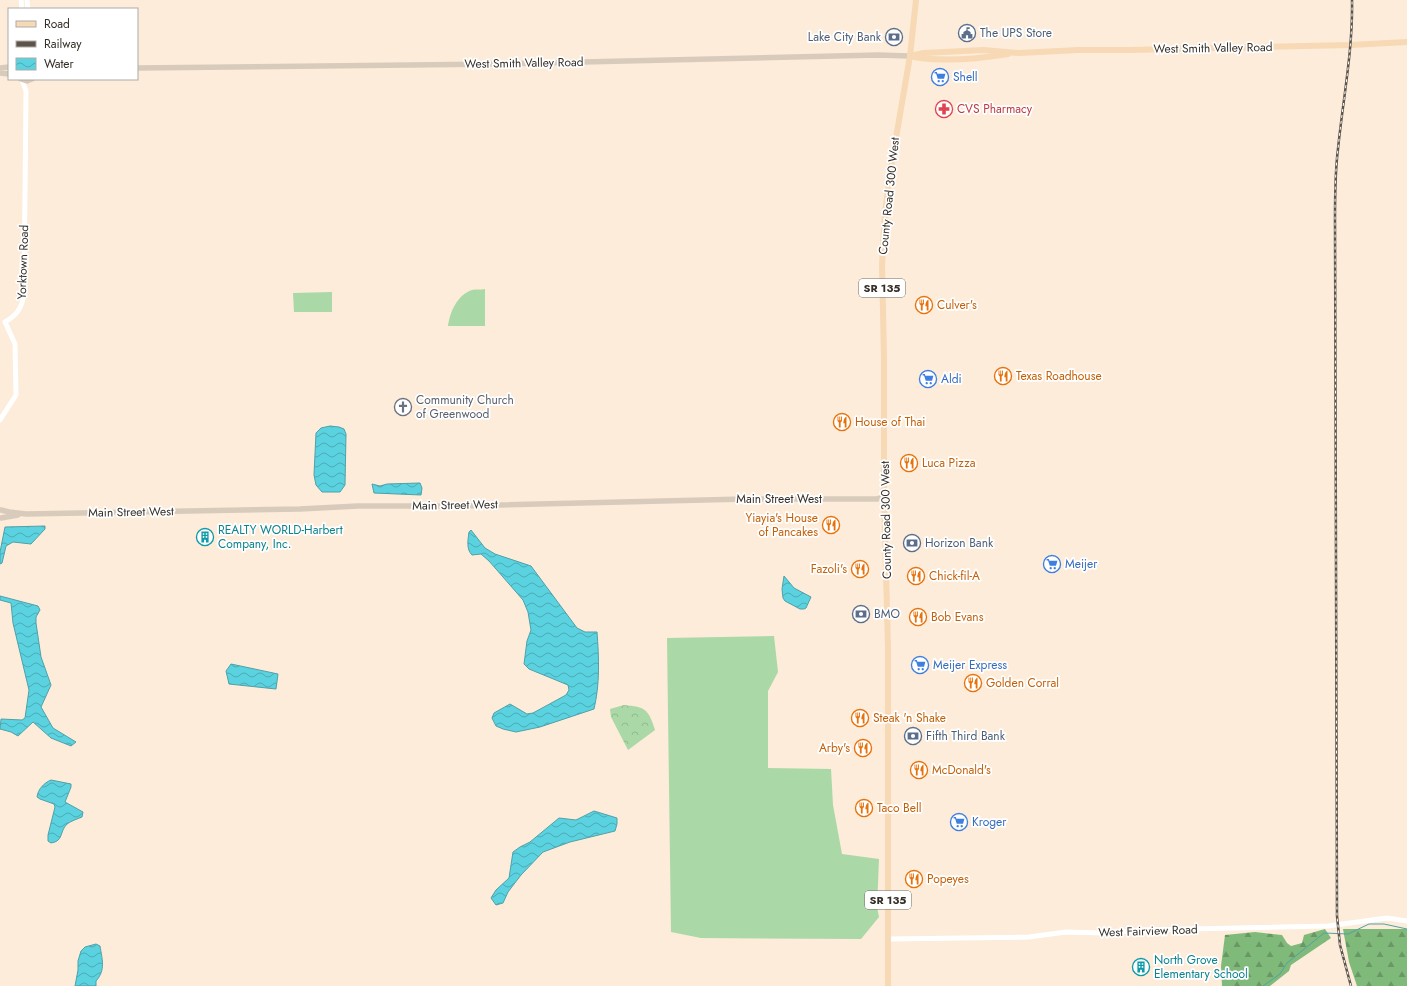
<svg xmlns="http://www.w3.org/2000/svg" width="1407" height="986" viewBox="0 0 1407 986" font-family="Jost,sans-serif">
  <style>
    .grass { fill: #aad8a6 }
    .forest { fill: url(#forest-firs) }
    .park { fill: url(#park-crowns) }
    .water { fill: url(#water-waves); stroke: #4fa1a8 }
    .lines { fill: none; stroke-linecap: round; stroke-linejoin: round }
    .stream { stroke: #4fa1a8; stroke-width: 1 }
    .tertiary { stroke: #fff; stroke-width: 5 }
    .secondary { stroke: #d8cbbc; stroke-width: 5.5 }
    .primary { stroke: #f7d9b5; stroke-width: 6 }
    .rail-casing { stroke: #5c544b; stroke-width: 2.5 }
    .rail { stroke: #fff; stroke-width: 1; stroke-dasharray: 3; stroke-linecap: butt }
    .labels { text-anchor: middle; stroke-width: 3.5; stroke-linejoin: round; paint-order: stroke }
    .shield { fill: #fff; stroke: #716d68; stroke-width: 1 }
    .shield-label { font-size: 11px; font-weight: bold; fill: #342e27 }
    .service-label { font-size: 12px; fill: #4e5e75; stroke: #fff; text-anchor: start }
    .street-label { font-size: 12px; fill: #342e27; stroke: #fff }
    .shop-label { font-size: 12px; fill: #366cbe; stroke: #fff; text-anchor: start }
    .health-label { font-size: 12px; fill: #be3a42; stroke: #fff; text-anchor: start }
    .food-label { font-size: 12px; fill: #c56008; stroke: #fff; text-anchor: start }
    .worship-label { font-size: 12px; fill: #5b616d; stroke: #fff; text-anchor: start }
    .culture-label { font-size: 12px; fill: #0d838f; stroke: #fff; text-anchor: start }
  </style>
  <defs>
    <pattern id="forest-firs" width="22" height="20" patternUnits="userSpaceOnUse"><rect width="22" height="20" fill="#80ba7b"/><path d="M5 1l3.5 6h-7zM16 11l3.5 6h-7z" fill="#6a9865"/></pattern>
    <pattern id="park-crowns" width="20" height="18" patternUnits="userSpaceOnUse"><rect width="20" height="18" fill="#aad8a6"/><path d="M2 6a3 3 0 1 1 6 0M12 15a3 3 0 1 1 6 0" fill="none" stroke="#93ba8f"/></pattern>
    <pattern id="water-waves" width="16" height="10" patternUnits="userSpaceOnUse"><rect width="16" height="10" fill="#5bd2e0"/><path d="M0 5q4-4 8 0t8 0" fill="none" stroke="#4cabb6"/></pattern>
  </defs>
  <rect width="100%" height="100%" fill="#fcecd9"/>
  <g class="grass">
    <path d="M485,289V326H448C450,312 457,295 472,290C476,289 481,290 485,289Z"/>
    <polygon points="332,292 332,312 294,312 293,293"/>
    <polygon points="774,636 778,672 768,691 768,768 831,769 833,805 842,854 879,859 877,907 879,917 861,939 701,938 671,932 667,638"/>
  </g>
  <g class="forest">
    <polygon points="1325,929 1331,938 1291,965 1289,971 1270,986 1222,986 1221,966 1225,935 1255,932 1282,935 1287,943 1291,946 1302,943 1304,935"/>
    <polygon points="1343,929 1407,929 1407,986 1357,986 1349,962"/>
  </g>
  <path class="park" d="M624,705C646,707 648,709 655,730L628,750L611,717L610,709Z"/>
  <g class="water">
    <polygon points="330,426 339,427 344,429 346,434 345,485 340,492 322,492 316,485 314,475 316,433 321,428"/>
    <polygon points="420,483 422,488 421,495 374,493 372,484 380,486 387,484"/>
    <polygon points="45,526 45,529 31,544 13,542 6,546 2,563 0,564 0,552 5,527"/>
    <path d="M471,530L485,548L495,554L531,566L577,628L585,632H597C599,658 600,684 594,709L540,727L516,732L503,729L496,726L492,718L494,713L510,704L527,714L533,713L566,695L569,690L568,685L529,669L524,664L527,641L531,630L528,612L523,600L489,561L481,554L472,555C466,549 468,540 469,532Z"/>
    <polygon points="784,576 794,588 811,597 806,608 804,609 800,609 785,601 783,598 782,589"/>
    <polygon points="0,596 38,606 40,610 36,617 36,623 41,657 51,685 41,707 53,728 76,742 71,746 51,738 33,722 18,736 11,732 0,729 1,719 22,720 25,718 29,690 13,623 11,603 0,600"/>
    <polygon points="231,664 278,674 276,689 229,684 226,671"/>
    <path d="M51,780L71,784V787L65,802L83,812L82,817C77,819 71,821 67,824C59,832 64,841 51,843L48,841V835L55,807L54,804L40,799L37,797C38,789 44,783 51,780Z"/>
    <polygon points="594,811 617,818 617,824 615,831 570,842 543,852 521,875 508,892 503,903 496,905 491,898 496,890 509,878 513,852 520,847 530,842 559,818 576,820"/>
    <path d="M96,944L100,946C102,959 106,970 96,981V986H75L78,970V961L81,951L85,947Z"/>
  </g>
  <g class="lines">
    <polyline class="stream" points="1263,986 1280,974 1287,963 1324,933 1348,934 1369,924 1384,924 1407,929"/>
    <g class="tertiary">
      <polyline points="21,0 22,9"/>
      <polyline points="27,0 28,9"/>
      <path d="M0,420L16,395L15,344L5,322C17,315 22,308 24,294L26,91L22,80"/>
      <polyline points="888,939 1029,937 1066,932 1104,933 1142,930 1328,926 1387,918 1407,921"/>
    </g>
    <g class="secondary">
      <polyline points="0,68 9,67"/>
      <polyline points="137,68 498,64 878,55 910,56"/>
      <polyline points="0,73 9,74"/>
      <polyline points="21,79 27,81 32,79"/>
      <polyline points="1,510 9,512 26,514 300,509 358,506 462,506 745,499 877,499 884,497"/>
      <polyline points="1,518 18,515"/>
    </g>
    <g class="primary">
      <polyline points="910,56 924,53 983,50 1019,53 1078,50 1130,50 1351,45 1407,42"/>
      <path d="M914,57C944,62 978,59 1008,54"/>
      <polyline points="888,986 888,647 884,497 884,358 882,265 885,213 891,167 910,56 916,0"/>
    </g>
    <g class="rail-casing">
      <path id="rail" d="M1351,986L1340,945L1337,916L1335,219C1335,196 1335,172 1338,149C1343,99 1353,50 1352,0"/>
    </g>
    <use href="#rail" class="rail"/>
  </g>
  <defs>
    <g id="civic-ring" transform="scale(0.9)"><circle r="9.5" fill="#fff" stroke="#5c6f8a" stroke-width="1.5"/><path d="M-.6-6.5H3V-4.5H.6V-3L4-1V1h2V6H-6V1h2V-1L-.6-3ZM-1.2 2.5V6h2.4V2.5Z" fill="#5c6f8a"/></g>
    <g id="bank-ring" transform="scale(0.9)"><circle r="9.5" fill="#fff" stroke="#5c6f8a" stroke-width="1.5"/><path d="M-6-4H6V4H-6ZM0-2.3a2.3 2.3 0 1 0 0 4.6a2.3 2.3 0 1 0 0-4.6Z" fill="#5c6f8a"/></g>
    <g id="supermarket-ring" transform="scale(0.9)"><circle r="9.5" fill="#fff" stroke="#3f7fe0" stroke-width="1.5"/><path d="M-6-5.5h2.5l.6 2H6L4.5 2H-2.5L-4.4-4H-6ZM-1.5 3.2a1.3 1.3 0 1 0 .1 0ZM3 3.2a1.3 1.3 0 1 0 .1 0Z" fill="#3f7fe0"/></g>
    <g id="pharmacy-ring" transform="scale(0.9)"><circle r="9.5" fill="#fff" stroke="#e0444e" stroke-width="1.5"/><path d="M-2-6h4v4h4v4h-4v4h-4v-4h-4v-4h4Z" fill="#e0444e"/></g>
    <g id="restaurant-ring" transform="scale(0.9)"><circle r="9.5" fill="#fff" stroke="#e8710a" stroke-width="1.5"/><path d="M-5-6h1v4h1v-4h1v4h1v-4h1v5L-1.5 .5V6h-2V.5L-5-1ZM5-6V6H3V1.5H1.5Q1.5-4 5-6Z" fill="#e8710a"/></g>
    <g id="church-ring" transform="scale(0.9)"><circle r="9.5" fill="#fff" stroke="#6b7280" stroke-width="1.5"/><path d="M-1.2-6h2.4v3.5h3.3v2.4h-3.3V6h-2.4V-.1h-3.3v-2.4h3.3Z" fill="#6b7280"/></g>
    <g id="building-ring" transform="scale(0.9)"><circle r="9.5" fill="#fff" stroke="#0f9aa8" stroke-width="1.5"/><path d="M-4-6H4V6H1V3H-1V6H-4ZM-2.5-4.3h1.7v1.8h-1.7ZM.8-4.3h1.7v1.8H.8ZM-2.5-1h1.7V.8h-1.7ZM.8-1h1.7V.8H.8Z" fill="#0f9aa8"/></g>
  </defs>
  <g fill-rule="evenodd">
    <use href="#civic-ring" x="967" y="33"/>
    <use href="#bank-ring" x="894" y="37"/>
    <use href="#supermarket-ring" x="940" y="77"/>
    <use href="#pharmacy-ring" x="944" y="109"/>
    <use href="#restaurant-ring" x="924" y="305"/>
    <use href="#restaurant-ring" x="1003" y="376"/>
    <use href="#supermarket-ring" x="928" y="379"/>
    <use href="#church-ring" x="403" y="407"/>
    <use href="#restaurant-ring" x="842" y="422"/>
    <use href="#restaurant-ring" x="909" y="463"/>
    <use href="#restaurant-ring" x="831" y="525"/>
    <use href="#building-ring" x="205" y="537"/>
    <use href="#bank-ring" x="912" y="543"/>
    <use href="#supermarket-ring" x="1052" y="564"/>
    <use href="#restaurant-ring" x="860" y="569"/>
    <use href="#restaurant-ring" x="916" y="576"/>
    <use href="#bank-ring" x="861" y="614"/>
    <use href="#restaurant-ring" x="918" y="617"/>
    <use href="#supermarket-ring" x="920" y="665"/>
    <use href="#restaurant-ring" x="973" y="683"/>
    <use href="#restaurant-ring" x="860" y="718"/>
    <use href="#bank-ring" x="913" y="736"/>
    <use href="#restaurant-ring" x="863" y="748"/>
    <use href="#restaurant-ring" x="919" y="770"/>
    <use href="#restaurant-ring" x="864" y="808"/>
    <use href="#supermarket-ring" x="959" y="822"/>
    <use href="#restaurant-ring" x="914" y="879"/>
    <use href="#building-ring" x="1141" y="967"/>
  </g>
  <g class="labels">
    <g class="shield">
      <rect x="859" y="279" width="46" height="18" rx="3"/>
      <rect x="865" y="891" width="46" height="18" rx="3"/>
    </g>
    <g class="shield-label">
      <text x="882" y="292">SR 135</text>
      <text x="888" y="904">SR 135</text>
    </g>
    <g class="service-label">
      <text x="980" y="37">The UPS Store</text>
      <text x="881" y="41" text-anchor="end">Lake City Bank</text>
      <text x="925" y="547">Horizon Bank</text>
      <text x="874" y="618">BMO</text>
      <text x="926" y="740">Fifth Third Bank</text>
    </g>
    <g class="street-label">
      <text transform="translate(1213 48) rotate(-1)" y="4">West Smith Valley Road</text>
      <text transform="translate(524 63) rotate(-1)" y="4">West Smith Valley Road</text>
      <text transform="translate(889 196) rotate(-84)" y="4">County Road 300 West</text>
      <text transform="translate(23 262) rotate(-88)" y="4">Yorktown Road</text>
      <text x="779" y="503">Main Street West</text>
      <text transform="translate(455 505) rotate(-1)" y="4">Main Street West</text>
      <text transform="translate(131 512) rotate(-1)" y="4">Main Street West</text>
      <text transform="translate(886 520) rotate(-91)" y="4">County Road 300 West</text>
      <text transform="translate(1148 931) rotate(-2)" y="4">West Fairview Road</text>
    </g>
    <g class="shop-label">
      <text x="953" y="81">Shell</text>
      <text x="941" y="383">Aldi</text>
      <text x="1065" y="568">Meijer</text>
      <text x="933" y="669">Meijer Express</text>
      <text x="972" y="826">Kroger</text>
    </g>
    <g class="health-label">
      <text x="957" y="113">CVS Pharmacy</text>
    </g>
    <g class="food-label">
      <text x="937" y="309">Culver's</text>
      <text x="1016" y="380">Texas Roadhouse</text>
      <text x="855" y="426">House of Thai</text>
      <text x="922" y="467">Luca Pizza</text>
      <text x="818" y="522" text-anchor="end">Yiayia's House<tspan x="818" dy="14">of Pancakes</tspan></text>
      <text x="847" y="573" text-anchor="end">Fazoli's</text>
      <text x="929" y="580">Chick-fil-A</text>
      <text x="931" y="621">Bob Evans</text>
      <text x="986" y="687">Golden Corral</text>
      <text x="873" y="722">Steak 'n Shake</text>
      <text x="850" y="752" text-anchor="end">Arby's</text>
      <text x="932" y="774">McDonald's</text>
      <text x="877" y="812">Taco Bell</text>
      <text x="927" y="883">Popeyes</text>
    </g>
    <g class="worship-label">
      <text x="416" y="404">Community Church<tspan x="416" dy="14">of Greenwood</tspan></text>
    </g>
    <g class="culture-label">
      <text x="218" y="534">REALTY WORLD-Harbert<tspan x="218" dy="14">Company, Inc.</tspan></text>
      <text x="1154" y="964">North Grove<tspan x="1154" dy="14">Elementary School</tspan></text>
    </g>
  </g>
  <rect x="8" y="8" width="130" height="72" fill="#ffffff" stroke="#aeaba9"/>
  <rect x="16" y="21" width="20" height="6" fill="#f7d9b5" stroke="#aeaba9"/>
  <text x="44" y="28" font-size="12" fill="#342e27">Road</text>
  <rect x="16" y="41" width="20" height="6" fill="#5c544b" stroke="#aeaba9"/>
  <text x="44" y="48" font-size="12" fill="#342e27">Railway</text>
  <rect x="16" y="58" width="20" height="12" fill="url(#water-waves)" stroke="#aeaba9"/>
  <text x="44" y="68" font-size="12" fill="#342e27">Water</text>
</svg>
